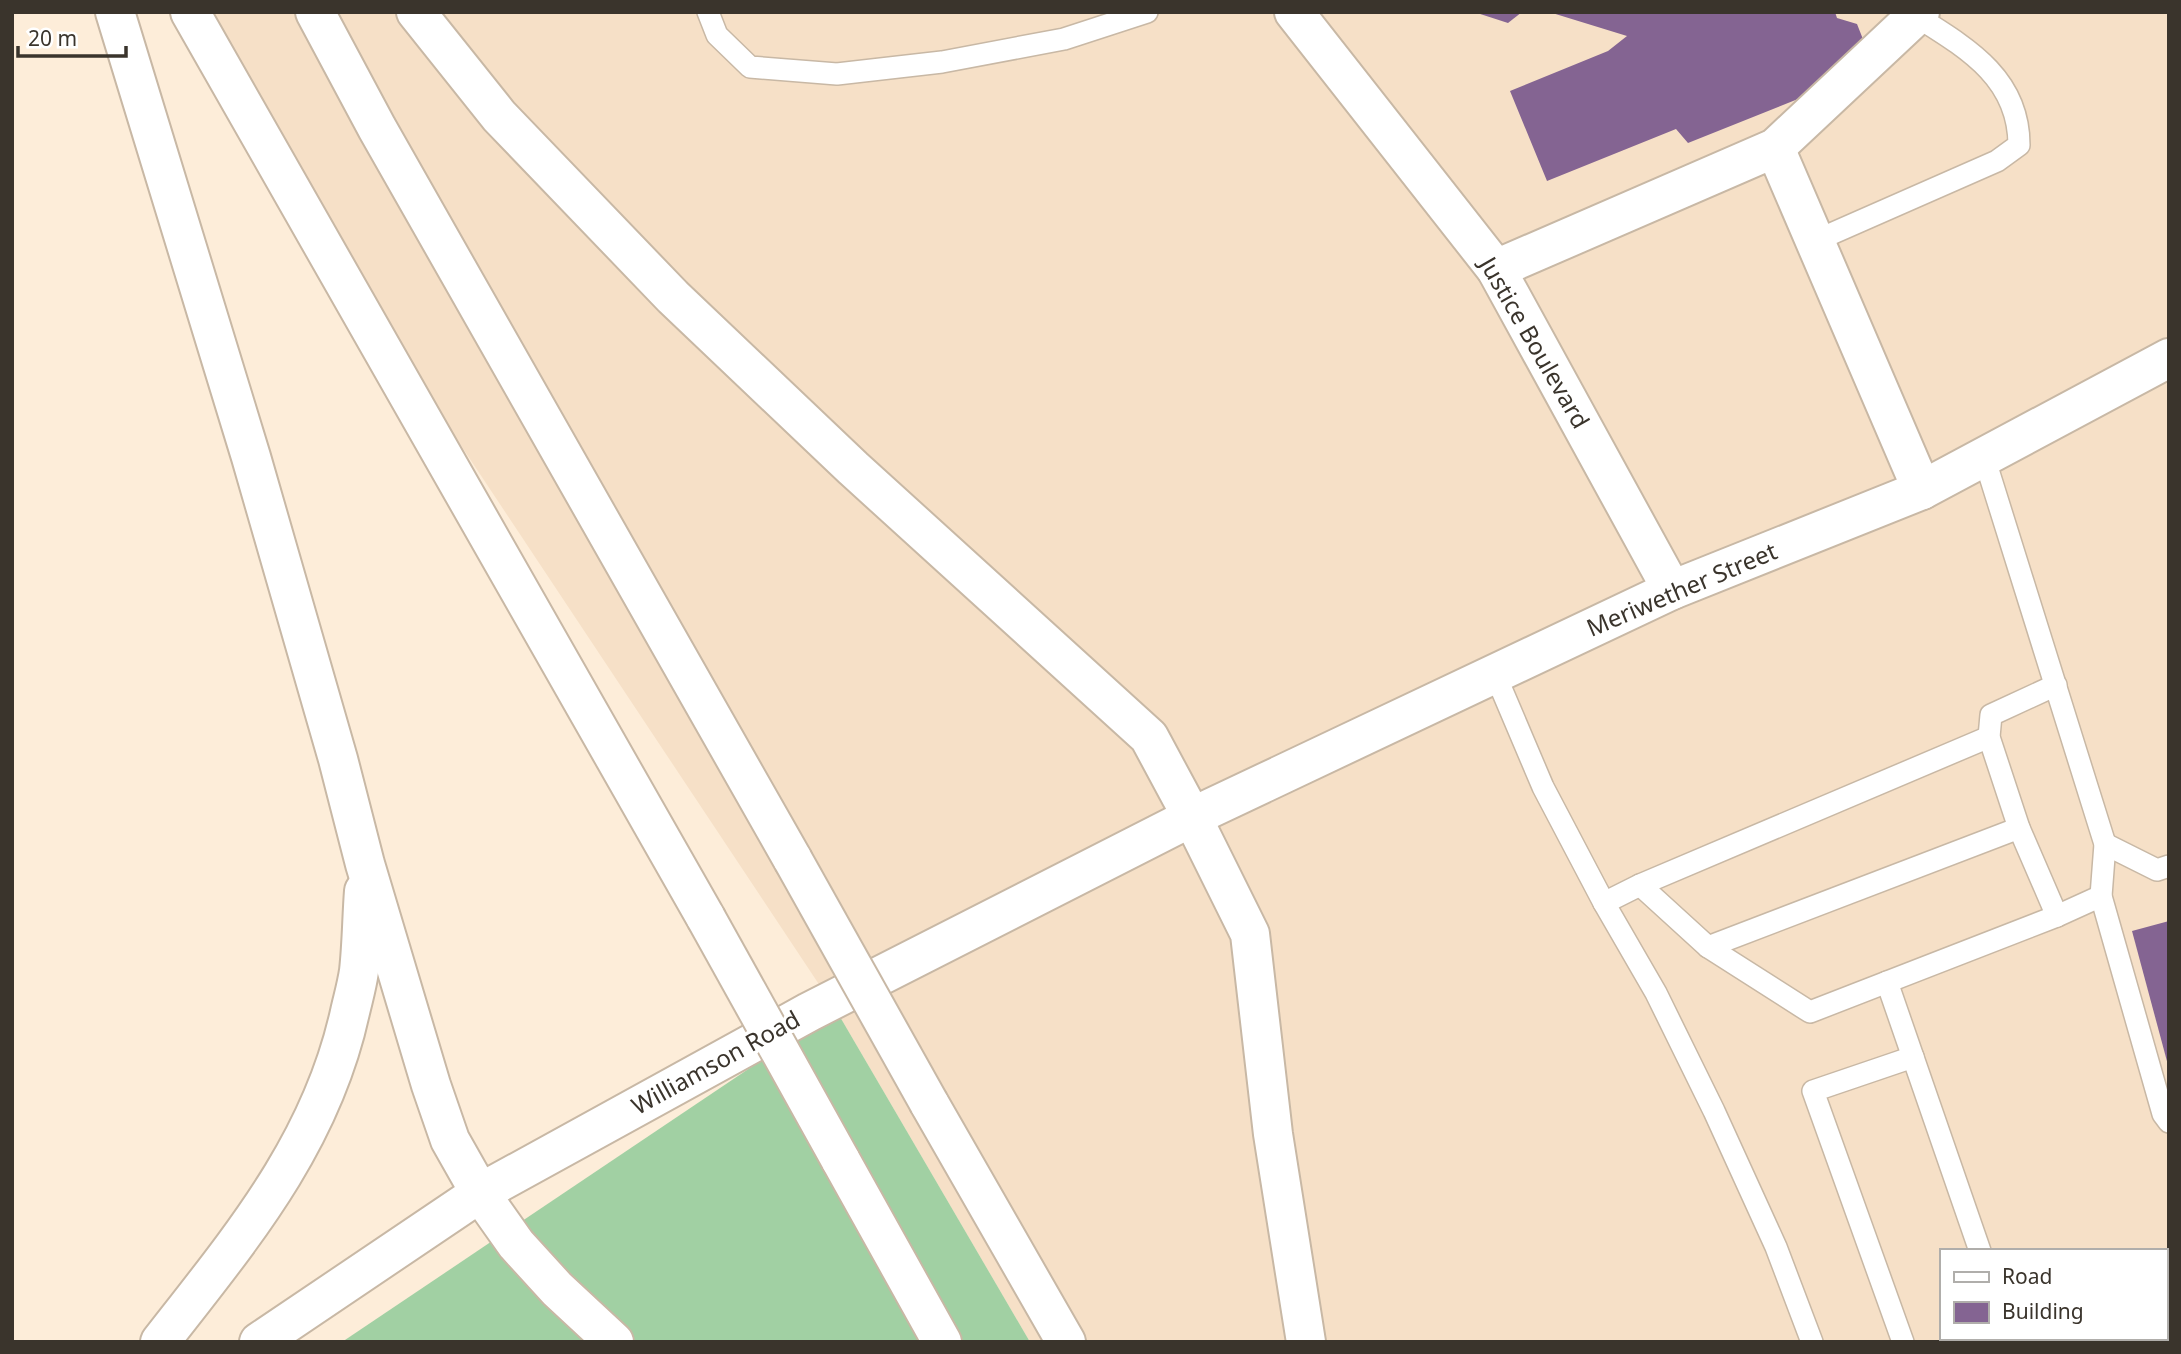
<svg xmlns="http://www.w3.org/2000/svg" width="2181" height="1354" viewBox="0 0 2181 1354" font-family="'Noto Sans',sans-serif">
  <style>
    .built { fill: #f6e0c7; fill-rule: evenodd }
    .forest { fill: #a1d0a3 }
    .building { fill: #846492 }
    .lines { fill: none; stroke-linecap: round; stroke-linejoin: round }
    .service-casing { stroke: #c8b8a5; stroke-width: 24 }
    .minor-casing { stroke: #c8b8a5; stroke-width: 42 }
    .tertiary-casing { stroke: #c8b8a5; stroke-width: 42 }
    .secondary-casing { stroke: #c8b8a5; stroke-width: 42 }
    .motorway-casing { stroke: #c8b8a5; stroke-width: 42 }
    .service { stroke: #fff; stroke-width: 21 }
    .minor { stroke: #fff; stroke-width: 38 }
    .tertiary { stroke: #fff; stroke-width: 38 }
    .secondary { stroke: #fff; stroke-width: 38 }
    .motorway { stroke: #fff; stroke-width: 38 }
    .motorway-bridge-casing { stroke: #c8b8a5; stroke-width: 42; stroke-linecap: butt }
    .motorway-bridge { stroke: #fff; stroke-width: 38 }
    .labels { text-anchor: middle; stroke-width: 7; stroke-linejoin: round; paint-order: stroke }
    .street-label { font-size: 24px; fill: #3a342c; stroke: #fff }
  </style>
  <rect width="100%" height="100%" fill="#fdedd9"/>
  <path class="built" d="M173,12H2169V1342H1030L836,1010ZM1941,1251H2165V1338H1941Z"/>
  <polygon class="forest" points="836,1010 1030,1342 342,1342"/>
  <g class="building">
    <polygon points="1474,12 1522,12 1508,23"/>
    <polygon points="1549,12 1835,12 1837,18 1857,24 1870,57 1838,83 1688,143 1676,129 1547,181 1510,91 1608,51 1627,36"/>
    <polygon points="2169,921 2169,1065 2168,1065 2132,931"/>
  </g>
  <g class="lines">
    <g class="service-casing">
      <g id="service">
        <polyline points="708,12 717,35 750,67 837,74 942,62 1064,39 1147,12"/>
        <path d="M1815,241L1997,161L2019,145C2019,78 1967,48 1916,16"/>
        <polyline points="1984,457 2105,844 2101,896 2163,1114 2169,1122"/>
        <polyline points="1495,674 1543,787 1604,903 1656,993 1714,1111 1776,1247 1812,1342"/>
        <polyline points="2056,685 1991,715 1989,737 2019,828 2057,916"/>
        <polyline points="2105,844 2157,870 2169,866"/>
        <polyline points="1640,885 1708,947 1810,1012 2057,916 2101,896"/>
        <polyline points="1604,903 1640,885 1989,737"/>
        <polyline points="1708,947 2019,828"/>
        <polyline points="1887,982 1980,1251"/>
        <polyline points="2010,1338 2011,1342"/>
        <polyline points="1903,1342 1813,1091 1913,1057"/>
      </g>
    </g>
    <g class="minor-casing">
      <g id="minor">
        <polyline points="1294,12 1496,269 1672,590"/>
        <polyline points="1775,148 1922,490"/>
        <polyline points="1496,269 1775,148 1920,12"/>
      </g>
    </g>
    <g class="tertiary-casing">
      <polyline id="tertiary" points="1192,817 1672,590 1922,490 2169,358"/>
    </g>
    <g class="secondary-casing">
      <polyline id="secondary" points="259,1342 480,1193 809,1012 1192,817"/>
    </g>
    <g class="motorway-casing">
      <g id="motorway">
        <polyline points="115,12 251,457 338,759 365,864 431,1085 450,1140 480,1193 516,1244 557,1289 614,1342"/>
        <polyline points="190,12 706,918"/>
        <polyline points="315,12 377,128 793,860"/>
        <polyline points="416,12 499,116 673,297 853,468 1149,737 1192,817 1250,934 1273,1134 1306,1342"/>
        <polyline points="929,1103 1066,1342"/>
        <polyline points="840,1159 942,1342"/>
        <path d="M160,1342C241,1238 321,1144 350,1012C353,999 357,985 359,971C362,944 362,917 364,891"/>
      </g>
    </g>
    <use href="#service" class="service"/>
    <use href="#minor" class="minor"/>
    <use href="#tertiary" class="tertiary"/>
    <use href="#secondary" class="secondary"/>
    <use href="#motorway" class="motorway"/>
    <g class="motorway-bridge-casing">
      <g id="motorway-bridge">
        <polyline points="793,860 929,1103"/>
        <polyline points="706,918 840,1159"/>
      </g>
    </g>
    <use href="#motorway-bridge" class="motorway-bridge"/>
  </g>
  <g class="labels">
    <g class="street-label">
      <text transform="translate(1534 343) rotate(60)" y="8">Justice Boulevard</text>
      <text transform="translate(1682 590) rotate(-23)" y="8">Meriwether Street</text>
      <text transform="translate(716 1063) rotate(-29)" y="8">Williamson Road</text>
    </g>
  </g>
  <rect width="2181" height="1354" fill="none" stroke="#3a342c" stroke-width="28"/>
  <rect x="1940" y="1249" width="228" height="91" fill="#ffffff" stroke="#b0aeab" stroke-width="2"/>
  <rect x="1954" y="1272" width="35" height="10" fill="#ffffff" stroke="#b0aeab" stroke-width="2"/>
  <text x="2002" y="1284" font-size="21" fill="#3a342c">Road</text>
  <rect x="1954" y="1302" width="35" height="21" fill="#846492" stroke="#b0aeab" stroke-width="2"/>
  <text x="2002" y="1319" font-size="21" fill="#3a342c">Building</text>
  <path d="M18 46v10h108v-10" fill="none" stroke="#3a342c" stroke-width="3.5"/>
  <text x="28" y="46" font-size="21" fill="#3a342c" stroke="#ffffff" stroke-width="5" paint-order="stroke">20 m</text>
</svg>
